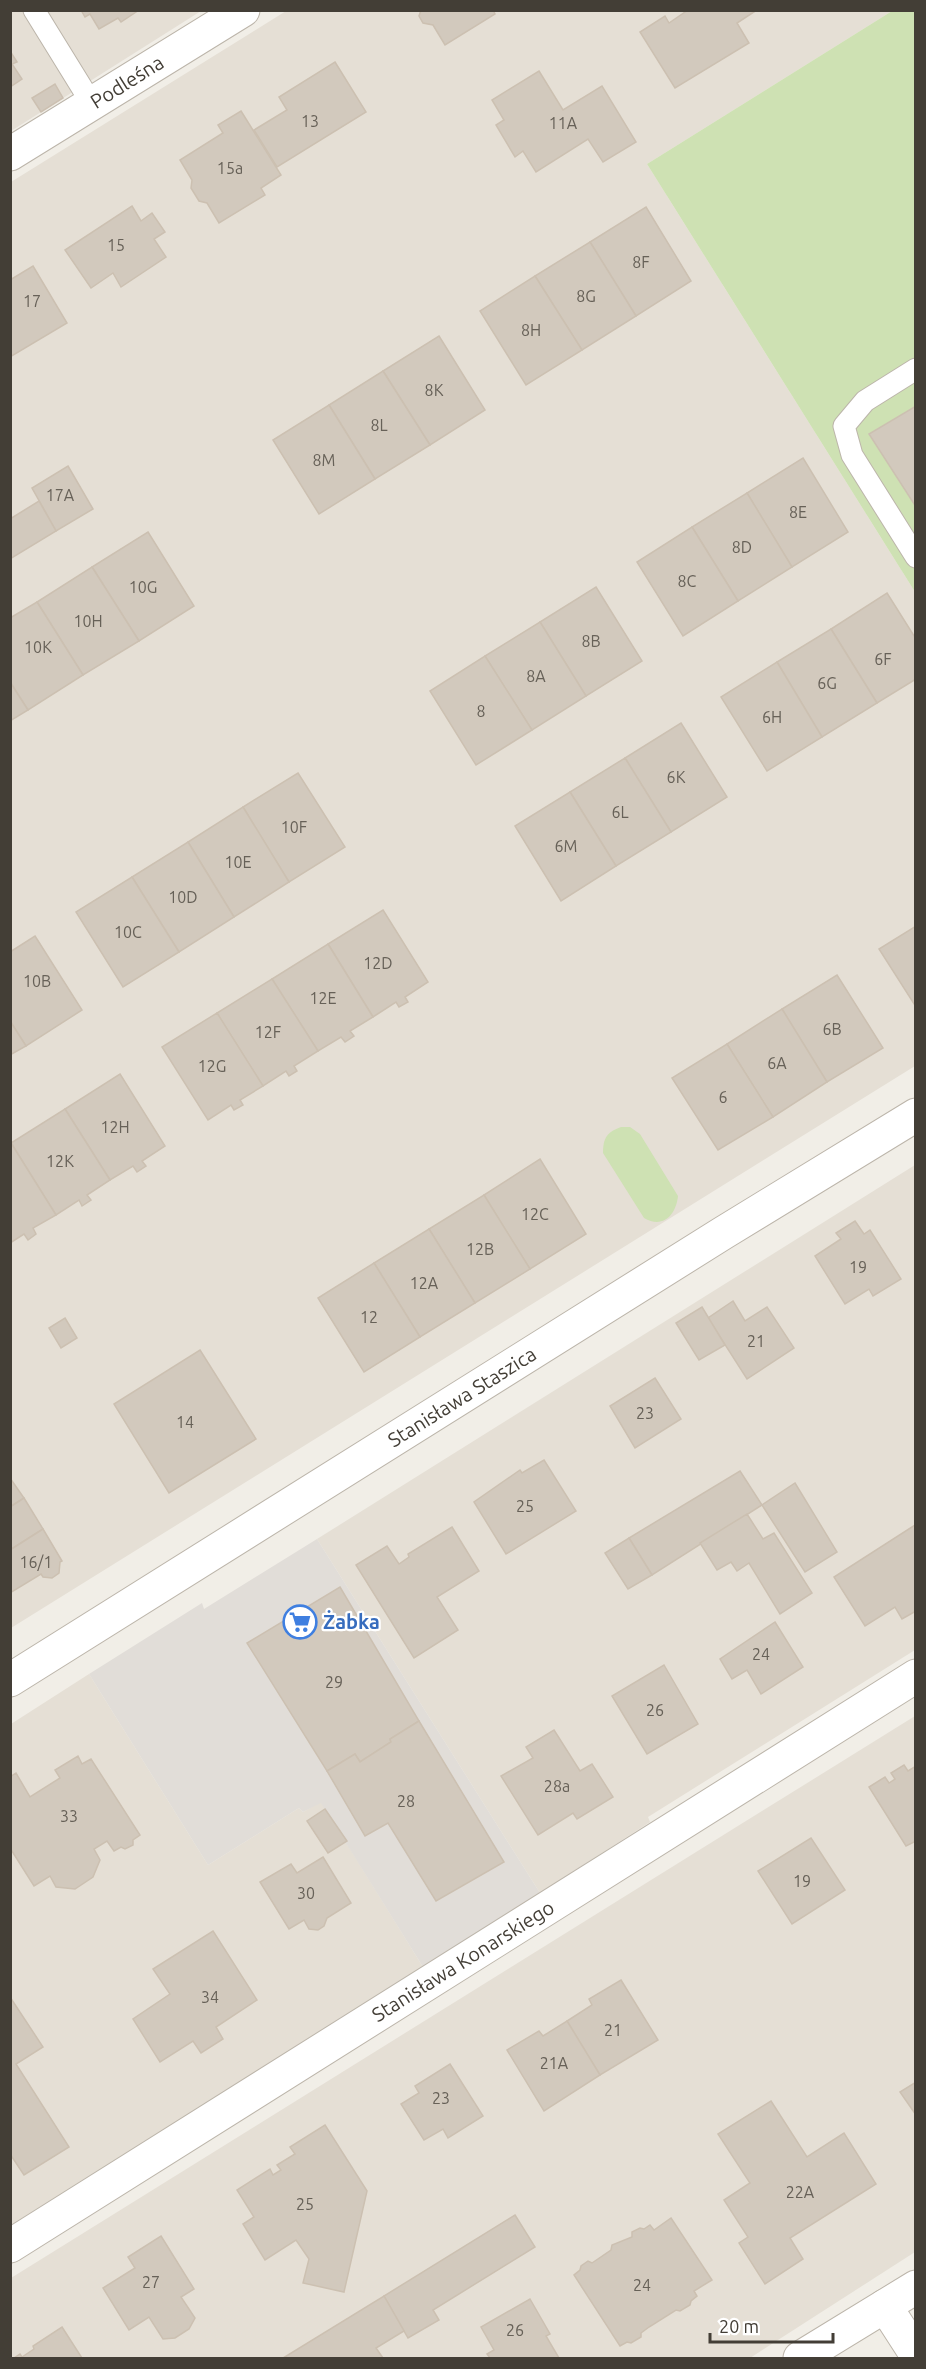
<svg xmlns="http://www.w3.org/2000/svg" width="926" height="2369" viewBox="0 0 926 2369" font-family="Ubuntu,sans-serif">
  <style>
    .residential { fill: #e5dfd5 }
    .industrial { fill: #e1ddd8 }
    .green { fill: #cee1b3 }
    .building { fill: #d2c9bd; stroke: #ccc0b1; stroke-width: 1.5 }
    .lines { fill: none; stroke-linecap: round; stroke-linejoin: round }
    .lane-casing { stroke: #bcb5aa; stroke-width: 23 }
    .street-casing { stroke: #bcb5aa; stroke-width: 35 }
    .lane { stroke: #fff; stroke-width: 21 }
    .street { stroke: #fff; stroke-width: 33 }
    .labels { text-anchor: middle; stroke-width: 4.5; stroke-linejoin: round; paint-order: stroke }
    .number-label { font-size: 16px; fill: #676158 }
    .street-label { font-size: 20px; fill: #433e36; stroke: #fff }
    .shop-label { font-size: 20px; font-weight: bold; fill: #366cbe; stroke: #fff; text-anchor: start }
  </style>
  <rect width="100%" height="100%" fill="#f1eee7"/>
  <g class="residential">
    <polygon points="11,11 201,11 11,131"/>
    <polygon points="286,11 892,11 647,164 915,592 915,1066 11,1628 11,182"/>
    <polygon points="915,1165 915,1650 648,1817 650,1822 540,1893 317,1539"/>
    <polygon points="89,1674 208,1865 299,1808 303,1812 321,1802 423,1967 11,2226 11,1724"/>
    <polygon points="915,1716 915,2252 750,2358 11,2358 11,2278"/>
  </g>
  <polygon class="industrial" points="317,1539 540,1893 423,1967 321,1803 303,1812 299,1808 208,1865 89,1674 202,1603 204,1609"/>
  <g class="green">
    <polygon points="892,11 915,11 915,592 647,164"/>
    <path d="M621,1127H630L640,1134L678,1196C676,1215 663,1229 644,1218L603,1153C603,1138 607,1132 621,1127Z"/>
  </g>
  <g class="building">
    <polygon points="81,10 139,10 121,22 118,18 99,29 90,14 85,17"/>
    <polygon points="421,10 493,10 495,14 445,45 433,25 423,23 419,16"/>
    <polygon points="688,10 757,10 737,23 749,43 675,88 640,32 665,16 669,23"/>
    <polygon points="10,51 17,62 12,64 22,79 10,87"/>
    <polygon points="335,62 366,112 277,167 254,130 287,110 279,97"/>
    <polygon points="539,71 563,110 602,86 636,142 603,162 588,139 536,172 523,151 515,157 496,125 504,120 492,100"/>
    <polygon points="55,84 63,98 41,112 32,98"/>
    <polygon points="241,111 281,175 261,188 265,195 219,223 207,203 199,201 191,188 192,180 180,160 223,133 218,125"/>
    <polygon points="132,206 141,221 152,213 165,232 154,239 166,257 121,287 113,273 91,288 65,250"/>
    <polygon points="646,207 691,281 636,316 590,242"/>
    <polygon points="590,242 636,316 582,350 535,276"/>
    <polygon points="33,266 67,323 10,357 10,280"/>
    <polygon points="535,276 582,350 526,385 480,311"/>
    <polygon points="439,336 485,410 430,445 383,371"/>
    <polygon points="383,371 430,445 375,479 329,405"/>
    <polygon points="329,405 375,479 319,514 273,440"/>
    <polygon points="916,406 916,507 869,434"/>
    <polygon points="803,458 848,532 792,567 747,493"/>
    <polygon points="68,466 93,509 56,531 32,488"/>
    <polygon points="747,493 792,567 738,601 692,527"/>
    <polygon points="39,501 56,531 10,559 10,519"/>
    <polygon points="692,527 738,601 683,636 637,562"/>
    <polygon points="148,532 194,606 139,641 92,567"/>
    <polygon points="92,567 139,641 83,675 37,602"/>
    <polygon points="596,587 642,661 586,696 540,622"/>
    <polygon points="887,593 916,639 916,679 877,703 831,629"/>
    <polygon points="37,602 83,675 28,710 10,682 10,618"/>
    <polygon points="540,622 586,696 532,730 485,656"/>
    <polygon points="831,629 877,703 822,737 777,662"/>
    <polygon points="485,656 532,730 476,765 430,691"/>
    <polygon points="777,662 822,737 767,771 721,697"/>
    <polygon points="10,682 28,710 10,721"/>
    <polygon points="681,723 727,797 671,832 625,758"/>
    <polygon points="625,758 671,832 616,866 570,792"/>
    <polygon points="298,773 345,847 289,882 243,807"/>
    <polygon points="570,792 616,866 561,901 515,826"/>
    <polygon points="243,807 289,882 234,917 188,842"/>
    <polygon points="188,842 234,917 179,952 132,877"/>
    <polygon points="132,877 179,952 123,987 76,912"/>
    <polygon points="383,910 428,982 405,997 408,1002 399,1007 396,1002 373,1017 328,944"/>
    <polygon points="916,926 916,1007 879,949"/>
    <polygon points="35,936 82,1010 26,1046 10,1021 10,952"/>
    <polygon points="328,944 373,1017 350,1031 354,1036 345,1042 341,1037 318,1051 272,979"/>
    <polygon points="837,975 883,1048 827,1082 782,1009"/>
    <polygon points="272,979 318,1051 294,1066 297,1071 289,1076 286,1071 263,1086 217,1013"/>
    <polygon points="782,1009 827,1082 773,1117 727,1044"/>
    <polygon points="217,1013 263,1086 240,1100 243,1105 234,1110 231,1105 208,1120 162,1047"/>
    <polygon points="10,1021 26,1046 10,1055"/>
    <polygon points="727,1044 773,1117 718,1150 672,1078"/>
    <polygon points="120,1074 165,1146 142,1161 146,1166 137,1172 133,1166 110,1180 65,1109"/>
    <polygon points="65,1109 110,1180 87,1195 91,1200 82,1206 79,1200 56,1215 11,1143"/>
    <polygon points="11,1143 56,1215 33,1228 36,1234 28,1240 24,1234 10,1243"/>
    <polygon points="540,1159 586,1234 530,1269 484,1195"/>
    <polygon points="484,1195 530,1269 475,1303 429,1229"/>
    <polygon points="855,1221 864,1234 870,1230 901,1279 873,1296 869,1289 845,1304 815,1256 841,1239 836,1233"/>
    <polygon points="429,1229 475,1303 420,1337 374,1263"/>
    <polygon points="374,1263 420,1337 364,1372 318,1298"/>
    <polygon points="733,1301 745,1321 767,1307 794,1348 747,1379 708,1318"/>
    <polygon points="702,1307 725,1345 699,1360 676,1323"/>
    <polygon points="65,1318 77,1338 61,1348 49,1328"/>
    <polygon points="200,1350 256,1439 169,1493 114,1404"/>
    <polygon points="655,1378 681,1419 635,1448 610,1406"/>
    <polygon points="544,1460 576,1511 506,1554 474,1502 520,1470 522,1473"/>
    <polygon points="740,1471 762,1505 652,1575 629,1538"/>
    <polygon points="10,1478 24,1498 10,1507"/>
    <polygon points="795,1483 837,1552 805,1572 762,1505"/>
    <polygon points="24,1498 43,1529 10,1550 10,1507"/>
    <polygon points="747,1514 763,1539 774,1533 812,1593 780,1614 749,1563 737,1571 731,1562 717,1570 700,1543"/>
    <polygon points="915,1525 916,1611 902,1619 895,1607 865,1626 834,1577"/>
    <polygon points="452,1527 479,1571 437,1597 458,1630 414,1658 356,1565 387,1546 399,1564 409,1557 408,1554"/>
    <polygon points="43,1529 62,1561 60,1562 59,1573 52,1578 43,1577 41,1574 10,1593 10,1550"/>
    <polygon points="629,1538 652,1575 628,1589 605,1553"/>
    <polygon points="340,1587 419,1721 390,1739 391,1742 360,1762 355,1754 327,1771 247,1643"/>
    <polygon points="775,1622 803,1667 761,1694 747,1670 732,1679 720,1659"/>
    <polygon points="664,1665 698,1724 647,1754 612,1696"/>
    <polygon points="419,1721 504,1862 436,1901 388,1823 365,1836 327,1771 355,1754 360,1762 391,1742 390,1739"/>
    <polygon points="554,1730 580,1771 592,1764 613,1797 577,1819 573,1813 538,1835 501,1776 533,1758 526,1747"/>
    <polygon points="78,1756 82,1764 91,1759 140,1835 133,1840 133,1845 125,1849 121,1847 114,1851 107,1841 94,1849 100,1860 93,1877 75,1889 56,1887 50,1876 34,1886 10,1848 10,1777 16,1773 30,1797 60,1778 55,1770"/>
    <polygon points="904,1765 908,1771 916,1766 916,1841 906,1846 869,1787 885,1777 889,1783 895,1779 891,1773"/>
    <polygon points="325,1809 347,1841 328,1853 307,1821"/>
    <polygon points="811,1838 845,1890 792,1924 758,1871"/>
    <polygon points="323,1857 351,1903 327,1918 324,1926 318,1930 309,1929 304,1920 289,1929 260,1882 291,1864 297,1873"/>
    <polygon points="213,1931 257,2000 216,2027 223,2039 201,2053 193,2041 160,2062 133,2019 170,1994 153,1969"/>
    <polygon points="621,1980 658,2040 600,2075 567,2021 592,2005 589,1999"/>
    <polygon points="10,1997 43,2047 16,2064 69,2147 24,2175 10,2154"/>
    <polygon points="567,2021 600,2075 544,2111 507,2050 539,2031 543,2036"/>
    <polygon points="450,2064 483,2116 448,2138 443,2129 424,2140 401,2104 419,2093 415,2086"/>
    <polygon points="916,2082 916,2115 900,2092"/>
    <polygon points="771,2101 807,2157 844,2133 876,2184 790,2238 803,2259 765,2284 739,2243 748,2237 724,2200 750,2183 718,2134"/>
    <polygon points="325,2125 367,2191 344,2292 303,2283 309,2259 296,2240 265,2260 243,2224 254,2217 237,2190 270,2169 273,2175 281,2170 277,2165 295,2154 290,2147"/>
    <polygon points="515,2215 535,2247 433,2310 439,2320 408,2338 384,2296"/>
    <polygon points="671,2218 712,2280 694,2291 697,2296 691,2301 690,2305 680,2311 676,2310 649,2327 641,2333 641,2337 631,2343 627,2342 620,2346 574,2275 580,2270 581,2266 588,2261 592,2263 611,2250 612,2245 632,2237 632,2232 640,2228 644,2229 650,2225 654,2230"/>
    <polygon points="161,2236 194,2289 181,2297 195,2318 189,2329 175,2338 163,2339 149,2317 129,2330 103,2288 135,2268 128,2257"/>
    <polygon points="384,2296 404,2331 376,2348 383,2358 283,2358"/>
    <polygon points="530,2299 550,2334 546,2336 559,2358 490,2358 487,2354 494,2350 481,2327"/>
    <polygon points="62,2327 82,2358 14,2358 20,2354 22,2357 34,2349 33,2346"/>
  </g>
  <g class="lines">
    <g class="lane-casing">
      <g id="lane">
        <polyline points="34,10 92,104"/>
        <polyline points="916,369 865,401 844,426 852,455 916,557"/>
      </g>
    </g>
    <g class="street-casing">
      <g id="street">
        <polyline points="10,154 243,10"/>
        <polyline points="10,1680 723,1233 916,1115"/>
        <polyline points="10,2246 916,1676"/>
        <polyline points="885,2306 916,2354"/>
        <polyline points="800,2358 916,2287"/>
      </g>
    </g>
    <use href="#lane" class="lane"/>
    <use href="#street" class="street"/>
  </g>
  <defs>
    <g id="supermarket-ring" transform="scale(1.725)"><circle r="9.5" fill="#fff" stroke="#3f7fe0" stroke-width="1.5"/><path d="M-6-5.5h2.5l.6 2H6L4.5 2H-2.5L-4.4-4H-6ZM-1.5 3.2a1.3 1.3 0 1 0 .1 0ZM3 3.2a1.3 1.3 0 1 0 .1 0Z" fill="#3f7fe0"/></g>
  </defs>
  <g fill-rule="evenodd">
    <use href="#supermarket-ring" x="300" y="1622"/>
  </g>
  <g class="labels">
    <g class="number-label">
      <text x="310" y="127">13</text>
      <text x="563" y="129">11A</text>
      <text x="230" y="174">15a</text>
      <text x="116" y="251">15</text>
      <text x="641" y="268">8F</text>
      <text x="586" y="302">8G</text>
      <text x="32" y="307">17</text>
      <text x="531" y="336">8H</text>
      <text x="434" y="396">8K</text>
      <text x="379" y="431">8L</text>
      <text x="324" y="466">8M</text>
      <text x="60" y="501">17A</text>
      <text x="798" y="518">8E</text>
      <text x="742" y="553">8D</text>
      <text x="687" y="587">8C</text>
      <text x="143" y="593">10G</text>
      <text x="88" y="627">10H</text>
      <text x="591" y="647">8B</text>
      <text x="38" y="653">10K</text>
      <text x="883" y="665">6F</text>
      <text x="536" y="682">8A</text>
      <text x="827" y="689">6G</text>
      <text x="481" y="717">8</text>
      <text x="772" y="723">6H</text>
      <text x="676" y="783">6K</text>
      <text x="620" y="818">6L</text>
      <text x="294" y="833">10F</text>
      <text x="566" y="852">6M</text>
      <text x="238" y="868">10E</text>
      <text x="183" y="903">10D</text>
      <text x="128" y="938">10C</text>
      <text x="378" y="969">12D</text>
      <text x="37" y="987">10B</text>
      <text x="323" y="1004">12E</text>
      <text x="832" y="1035">6B</text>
      <text x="268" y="1038">12F</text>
      <text x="777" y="1069">6A</text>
      <text x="212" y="1072">12G</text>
      <text x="723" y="1103">6</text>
      <text x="115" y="1133">12H</text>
      <text x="60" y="1167">12K</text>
      <text x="535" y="1220">12C</text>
      <text x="480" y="1255">12B</text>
      <text x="858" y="1273">19</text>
      <text x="424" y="1289">12A</text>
      <text x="369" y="1323">12</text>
      <text x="756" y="1347">21</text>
      <text x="645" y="1419">23</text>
      <text x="185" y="1428">14</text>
      <text x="525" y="1512">25</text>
      <text x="36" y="1568">16/1</text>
      <text x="761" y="1660">24</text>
      <text x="334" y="1688">29</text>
      <text x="655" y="1716">26</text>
      <text x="557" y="1792">28a</text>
      <text x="406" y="1807">28</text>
      <text x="69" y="1822">33</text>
      <text x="802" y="1887">19</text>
      <text x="306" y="1899">30</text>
      <text x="210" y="2003">34</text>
      <text x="613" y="2036">21</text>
      <text x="554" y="2069">21A</text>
      <text x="441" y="2104">23</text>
      <text x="800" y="2198">22A</text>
      <text x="305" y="2210">25</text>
      <text x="151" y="2288">27</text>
      <text x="642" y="2291">24</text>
      <text x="515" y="2336">26</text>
    </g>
    <g class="street-label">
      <text transform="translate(127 82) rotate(-32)" y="7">Podleśna</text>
      <text transform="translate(462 1397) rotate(-32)" y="7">Stanisława Staszica</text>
      <text transform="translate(463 1961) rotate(-32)" y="7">Stanisława Konarskiego</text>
    </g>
    <g class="shop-label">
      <text x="323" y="1629">Żabka</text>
    </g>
  </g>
  <rect width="926" height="2369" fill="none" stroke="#433e36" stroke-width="24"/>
  <path d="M710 2333v9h123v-9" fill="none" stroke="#433e36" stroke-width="3"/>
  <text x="719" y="2333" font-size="18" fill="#433e36" stroke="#ffffff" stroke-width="4.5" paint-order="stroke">20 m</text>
</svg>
